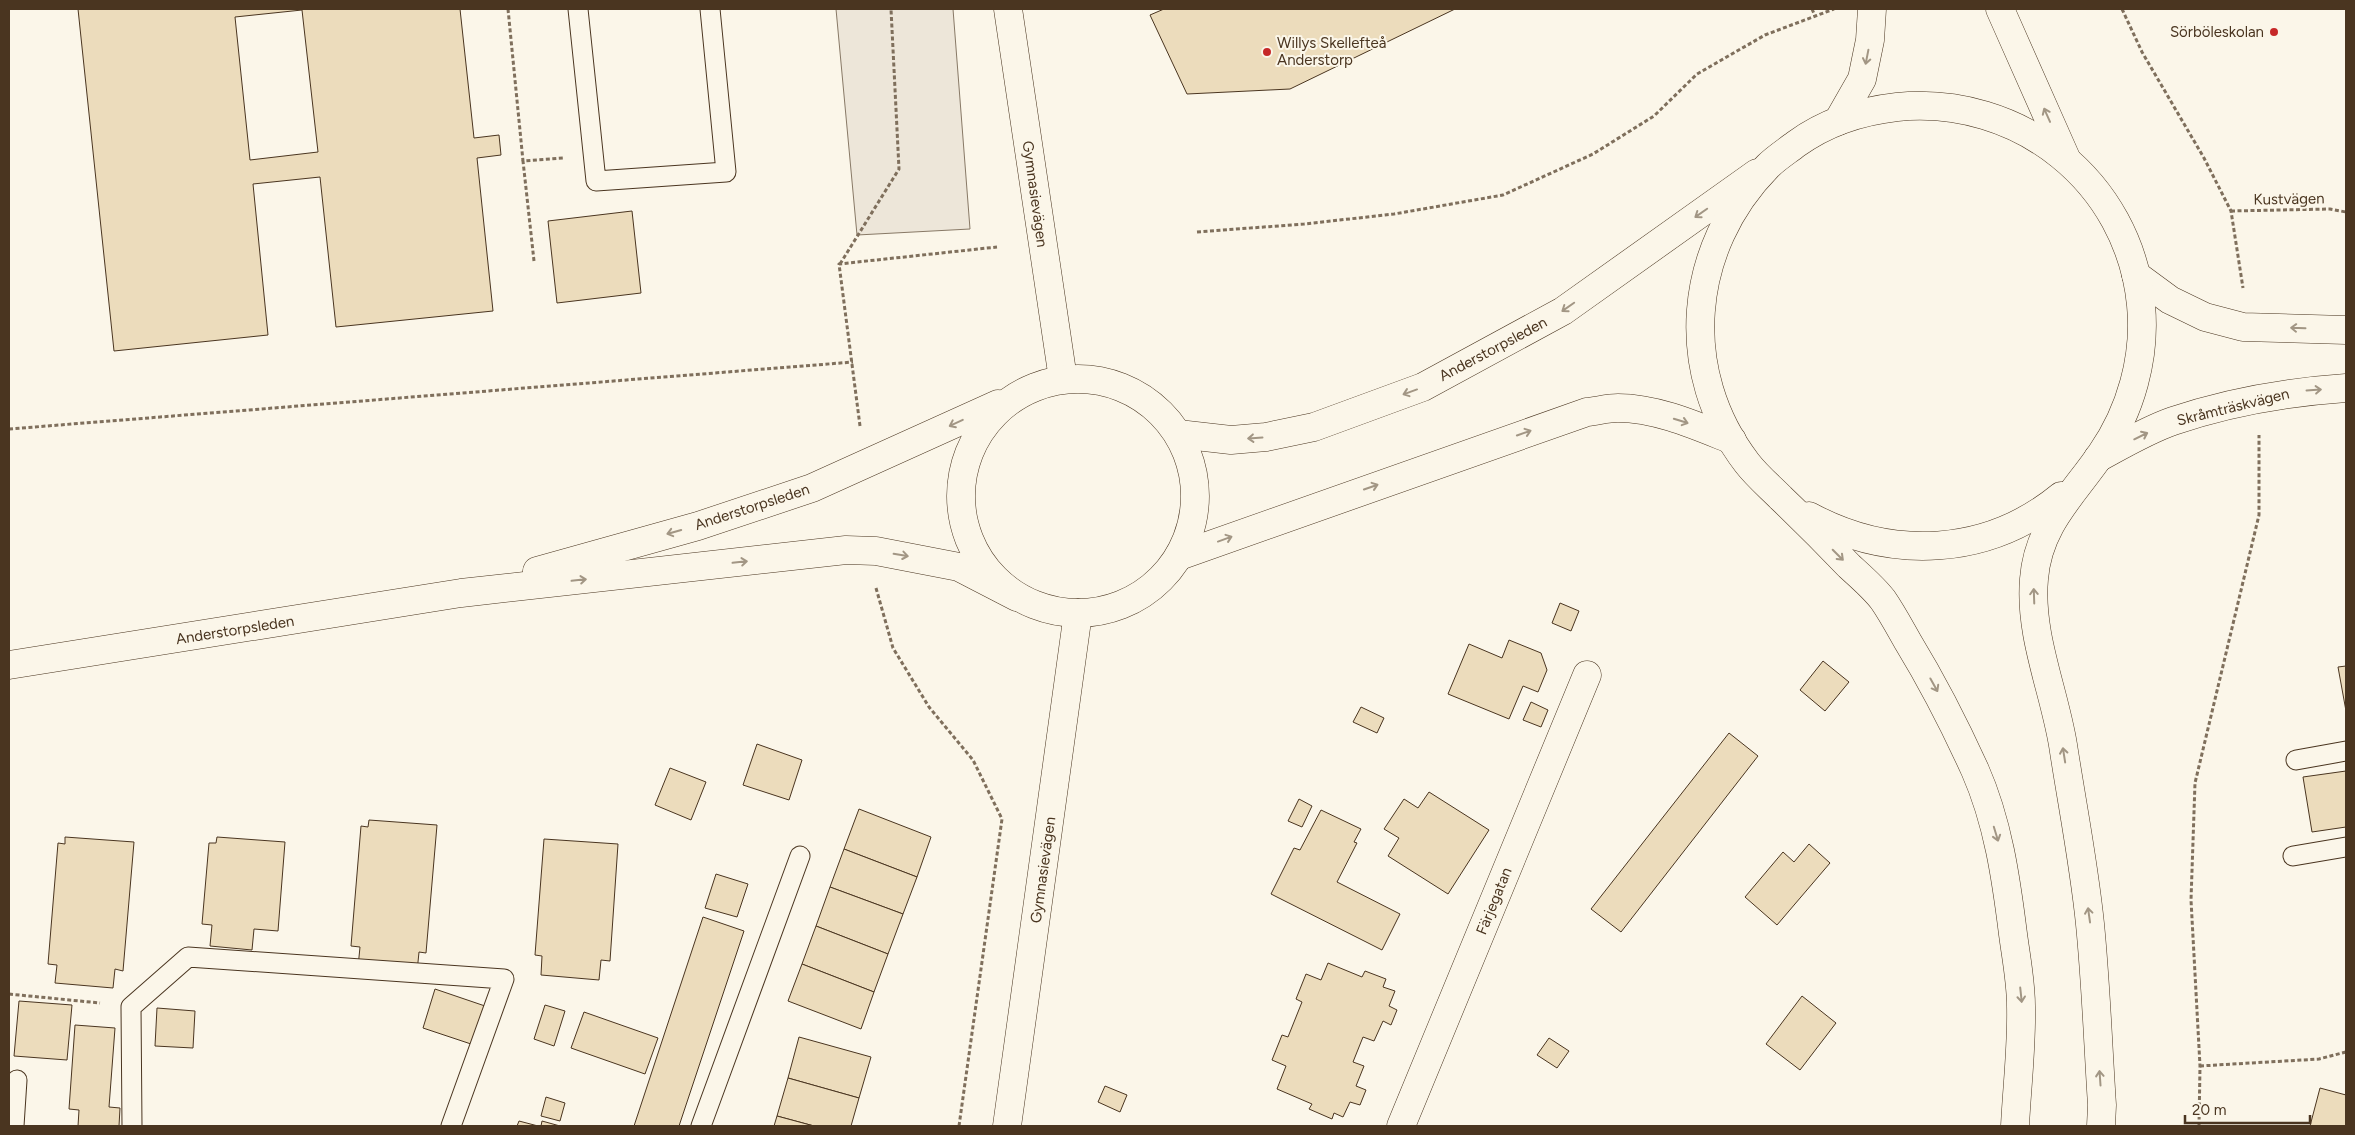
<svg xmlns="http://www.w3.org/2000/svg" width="2355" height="1135" viewBox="0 0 2355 1135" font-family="Figtree,sans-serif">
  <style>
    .green { fill: #ede6d9; stroke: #887966 }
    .building { fill: #ecdcbc; stroke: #4a3520; fill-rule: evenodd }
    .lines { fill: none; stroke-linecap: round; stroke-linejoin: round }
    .lane-casing { stroke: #4a3520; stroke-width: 21 }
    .street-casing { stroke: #4a3520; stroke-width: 29 }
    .secondary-casing { stroke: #4a3520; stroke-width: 29 }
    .highway-casing { stroke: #4a3520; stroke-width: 29 }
    .path { stroke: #7f6f5c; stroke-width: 3; stroke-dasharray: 4 2.5; stroke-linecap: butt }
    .lane { stroke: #fbf6e9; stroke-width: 19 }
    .street { stroke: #fbf6e9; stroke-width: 28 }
    .secondary { stroke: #fbf6e9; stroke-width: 28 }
    .highway { stroke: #fbf6e9; stroke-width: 28 }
    .oneway { stroke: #a29684 }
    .poi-dot { fill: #c62828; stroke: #fbf6e9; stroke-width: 2 }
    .labels { text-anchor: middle; stroke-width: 4; stroke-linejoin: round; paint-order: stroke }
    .poi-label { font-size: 15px; fill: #4a3520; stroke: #fbf6e9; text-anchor: end }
    .street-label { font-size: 15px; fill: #4a3520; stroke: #fbf6e9 }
  </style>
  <rect width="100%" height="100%" fill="#fbf6e9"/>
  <polygon class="green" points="836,9 953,9 970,229 857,235"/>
  <g class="building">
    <path d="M78,9H460L474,138L499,135L501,155L477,158L493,311L336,327L320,177L253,184L268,335L114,351ZM302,10L318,152L250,160L235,17Z"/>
    <polygon points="1164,9 1455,9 1290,89 1187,94 1150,15"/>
    <polygon points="632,211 641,293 557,303 548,221"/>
    <polygon points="1560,603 1579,611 1571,631 1552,623"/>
    <polygon points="1509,640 1541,653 1547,670 1538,692 1523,686 1509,719 1448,694 1469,644 1502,658"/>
    <polygon points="1823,661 1849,682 1825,711 1800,690"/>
    <polygon points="2346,666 2346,711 2338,667"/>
    <polygon points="1531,702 1548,710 1541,727 1523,720"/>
    <polygon points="1361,707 1384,718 1377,733 1353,722"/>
    <polygon points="1729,733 1758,756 1621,932 1591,909"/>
    <polygon points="757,744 802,760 789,800 743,785"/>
    <polygon points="670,768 706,782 691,820 655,805"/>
    <polygon points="2346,771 2346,827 2312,832 2303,777"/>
    <polygon points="1429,792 1489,830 1448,894 1388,856 1399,838 1384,829 1404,799 1418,808"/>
    <polygon points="1299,799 1312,806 1302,827 1288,821"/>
    <polygon points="859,809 931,837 917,877 844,849"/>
    <polygon points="1321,810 1361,829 1354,842 1357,843 1337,882 1400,914 1382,950 1271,894 1294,848 1300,850"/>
    <polygon points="369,820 437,825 426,953 419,952 417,972 358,967 360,947 351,946 361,826 368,827"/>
    <polygon points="65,837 134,842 123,971 115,969 113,988 55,983 57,965 48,964 58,843 65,844"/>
    <polygon points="217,837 285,842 278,931 254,929 252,950 210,946 212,925 202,924 209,843 216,843"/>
    <polygon points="544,839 618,844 610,961 601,960 599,980 541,975 542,956 535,955"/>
    <polygon points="1809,844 1830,863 1777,925 1745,897 1783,852 1794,862"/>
    <polygon points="844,849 917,877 903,914 830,887"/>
    <polygon points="716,874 748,884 737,917 705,908"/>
    <polygon points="830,887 903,914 888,954 816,926"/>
    <polygon points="703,917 744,931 679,1126 634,1126"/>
    <polygon points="816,926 888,954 874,992 802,964"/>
    <polygon points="1328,963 1362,977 1365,971 1386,979 1383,987 1395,991 1389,1006 1397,1010 1391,1025 1383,1021 1374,1041 1363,1037 1353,1062 1364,1066 1356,1086 1366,1090 1360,1105 1350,1102 1343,1117 1334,1113 1332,1119 1309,1109 1312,1104 1277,1089 1286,1066 1272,1060 1282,1035 1288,1037 1302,1002 1296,999 1306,974 1321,980"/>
    <polygon points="802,964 874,992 861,1029 788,1001"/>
    <polygon points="435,989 485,1006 477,1046 423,1028"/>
    <polygon points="1802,996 1836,1023 1800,1070 1766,1044"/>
    <polygon points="19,1001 72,1005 67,1060 14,1056"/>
    <polygon points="545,1005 565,1011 554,1046 534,1039"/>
    <polygon points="157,1008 195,1011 193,1048 155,1046"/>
    <polygon points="584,1012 658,1038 645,1074 571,1048"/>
    <polygon points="75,1025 115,1028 109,1107 120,1108 119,1126 78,1126 79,1110 69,1109"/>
    <polygon points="799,1037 871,1057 859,1098 788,1078"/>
    <polygon points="1549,1038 1569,1051 1557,1068 1537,1055"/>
    <polygon points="788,1078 859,1098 851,1126 814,1126 777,1116"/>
    <polygon points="1105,1086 1127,1095 1120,1112 1098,1102"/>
    <polygon points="2320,1088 2346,1095 2346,1126 2310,1126"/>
    <polygon points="546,1097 565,1103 560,1121 541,1116"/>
    <polygon points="777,1116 814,1126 774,1126"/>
    <polygon points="519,1121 538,1126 517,1126"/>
    <polygon points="542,1121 560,1126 541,1126"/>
  </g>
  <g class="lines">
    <g class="lane-casing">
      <g id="lane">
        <polyline points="578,9 596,181 726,172 710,9"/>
        <polyline points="2296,760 2346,751"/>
        <polyline points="2293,856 2346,847"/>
        <polyline points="14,1126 17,1080"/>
        <polyline points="132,1126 131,1007 188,957 504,979 451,1126"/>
        <polyline points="701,1126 800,856"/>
      </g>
    </g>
    <g class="street-casing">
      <g id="street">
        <polyline points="1007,1126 1078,613"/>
        <polyline points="1401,1126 1587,675"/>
      </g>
    </g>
    <g class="secondary-casing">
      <g id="secondary">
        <polyline points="1008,9 1063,379"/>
        <polyline points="2136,275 2170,300 2205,317 2243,327 2346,330"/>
        <circle cx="1078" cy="496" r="117"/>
        <polyline points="1178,434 1231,440 1266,437 1314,427 1423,387 1563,311 1757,173"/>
        <path d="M2098,458C2122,445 2147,430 2173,421C2229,402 2288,392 2346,388"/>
        <path d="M1179,556L1587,412C1597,411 1608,408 1618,408C1657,408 1697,426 1732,440"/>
        <polyline points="537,571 698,526 812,488 998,404"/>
        <polyline points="9,665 461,593 846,550 876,551 959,567 1017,597"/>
      </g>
    </g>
    <g class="highway-casing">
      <g id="highway">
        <polyline points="2000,9 2066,158"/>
        <polyline points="1838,121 1862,79 1870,40 1872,9"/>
        <path d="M1809,516C1892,561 1988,556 2061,496"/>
        <path d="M2015,1126C2017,1086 2022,1046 2021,1006C2021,982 2016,957 2013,934C2006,878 1998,822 1975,770C1955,726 1933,683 1908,642C1900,628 1892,613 1883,600C1874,588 1861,577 1849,566C1827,543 1804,520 1781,498C1769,486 1757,476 1747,463C1677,372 1687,248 1768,166C1776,158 1787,151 1796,144C1825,123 1861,111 1897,107C2019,95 2129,181 2141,305C2146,357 2131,411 2101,454C2073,495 2038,525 2034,579C2029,635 2054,690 2063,745C2072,804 2084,864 2090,924C2096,984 2098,1045 2102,1105L2101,1126"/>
      </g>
    </g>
    <g class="path">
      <polyline points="508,9 523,161"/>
      <polyline points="1812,9 1815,16"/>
      <polyline points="2122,9 2142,52 2204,158 2231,211 2243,288"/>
      <polyline points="2231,211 2330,209 2346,212"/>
      <polyline points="1197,232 1304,224 1394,214 1503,195 1593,154 1654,116 1697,74 1765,35 1834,9"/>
      <polyline points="534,261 523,161 563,158"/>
      <polyline points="840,264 899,169 891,9"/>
      <polyline points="860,426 839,264 997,247"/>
      <polyline points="9,429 853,362"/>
      <polyline points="876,588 893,648 929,707 973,760 1002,819 959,1126"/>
      <polyline points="9,994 100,1003"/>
      <polyline points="2200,1066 2319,1059 2346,1052"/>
      <polyline points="2199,1126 2200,1066 2191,900 2195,783 2259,515 2259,435"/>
    </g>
    <use href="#lane" class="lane"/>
    <use href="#street" class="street"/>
    <use href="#secondary" class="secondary"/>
    <use href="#highway" class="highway"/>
  </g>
  <defs><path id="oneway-shaft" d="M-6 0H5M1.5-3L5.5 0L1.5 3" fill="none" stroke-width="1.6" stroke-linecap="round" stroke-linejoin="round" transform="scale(1.25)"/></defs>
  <g class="oneway">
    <use href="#oneway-shaft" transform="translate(1867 57) rotate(101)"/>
    <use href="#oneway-shaft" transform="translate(2047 115) rotate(-114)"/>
    <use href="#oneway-shaft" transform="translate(1701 213) rotate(145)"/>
    <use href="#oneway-shaft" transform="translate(1568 307) rotate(145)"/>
    <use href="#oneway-shaft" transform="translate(2298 328) rotate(-178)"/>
    <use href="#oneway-shaft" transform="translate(2314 390) rotate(-4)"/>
    <use href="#oneway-shaft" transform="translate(1410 392) rotate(160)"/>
    <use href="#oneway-shaft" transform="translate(1681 421) rotate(17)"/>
    <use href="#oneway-shaft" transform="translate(956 423) rotate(155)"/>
    <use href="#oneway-shaft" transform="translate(1524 433) rotate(-19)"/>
    <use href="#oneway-shaft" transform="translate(2141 436) rotate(-26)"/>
    <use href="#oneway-shaft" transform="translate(1255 438) rotate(176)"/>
    <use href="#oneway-shaft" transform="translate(1371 487) rotate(-19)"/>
    <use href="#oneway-shaft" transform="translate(674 532) rotate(164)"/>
    <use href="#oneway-shaft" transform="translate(1225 539) rotate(-20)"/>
    <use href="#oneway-shaft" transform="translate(901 555) rotate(9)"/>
    <use href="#oneway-shaft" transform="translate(1838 555) rotate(45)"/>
    <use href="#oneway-shaft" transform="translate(740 562) rotate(-6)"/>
    <use href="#oneway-shaft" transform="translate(579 580) rotate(-6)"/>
    <use href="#oneway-shaft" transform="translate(2034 596) rotate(-92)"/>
    <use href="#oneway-shaft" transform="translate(1934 685) rotate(61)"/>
    <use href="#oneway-shaft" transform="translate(2064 755) rotate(-99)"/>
    <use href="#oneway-shaft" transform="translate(1996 834) rotate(73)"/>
    <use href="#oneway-shaft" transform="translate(2089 915) rotate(-98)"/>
    <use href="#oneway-shaft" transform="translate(2021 995) rotate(84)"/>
    <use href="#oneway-shaft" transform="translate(2100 1078) rotate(-94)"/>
  </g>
  <g class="poi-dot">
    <circle cx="2274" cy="32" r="5"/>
    <circle cx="1267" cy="52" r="5"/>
  </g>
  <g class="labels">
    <g class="poi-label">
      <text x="2264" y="37">Sörböleskolan</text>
      <text x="1277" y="48" text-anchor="start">Willys Skellefteå<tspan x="1277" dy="17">Anderstorp</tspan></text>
    </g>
    <g class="street-label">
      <text transform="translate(1035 194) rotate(82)" y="5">Gymnasievägen</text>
      <text transform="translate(2289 199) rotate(-1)" y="5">Kustvägen</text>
      <text transform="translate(1493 349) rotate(-28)" y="5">Anderstorpsleden</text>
      <text transform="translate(2233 407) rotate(-14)" y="5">Skråmträskvägen</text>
      <text transform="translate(752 507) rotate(-18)" y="5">Anderstorpsleden</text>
      <text transform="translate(235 630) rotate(-9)" y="5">Anderstorpsleden</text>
      <text transform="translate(1043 870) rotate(-82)" y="5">Gymnasievägen</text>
      <text transform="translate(1494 901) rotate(-68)" y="5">Färjegatan</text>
    </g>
  </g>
  <rect width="2355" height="1135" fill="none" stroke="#4a3520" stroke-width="20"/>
  <path d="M2185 1115v8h125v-8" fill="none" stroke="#4a3520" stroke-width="2.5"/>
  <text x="2192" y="1115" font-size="15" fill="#4a3520" stroke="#fbf6e9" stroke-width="4" paint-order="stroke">20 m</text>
</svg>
